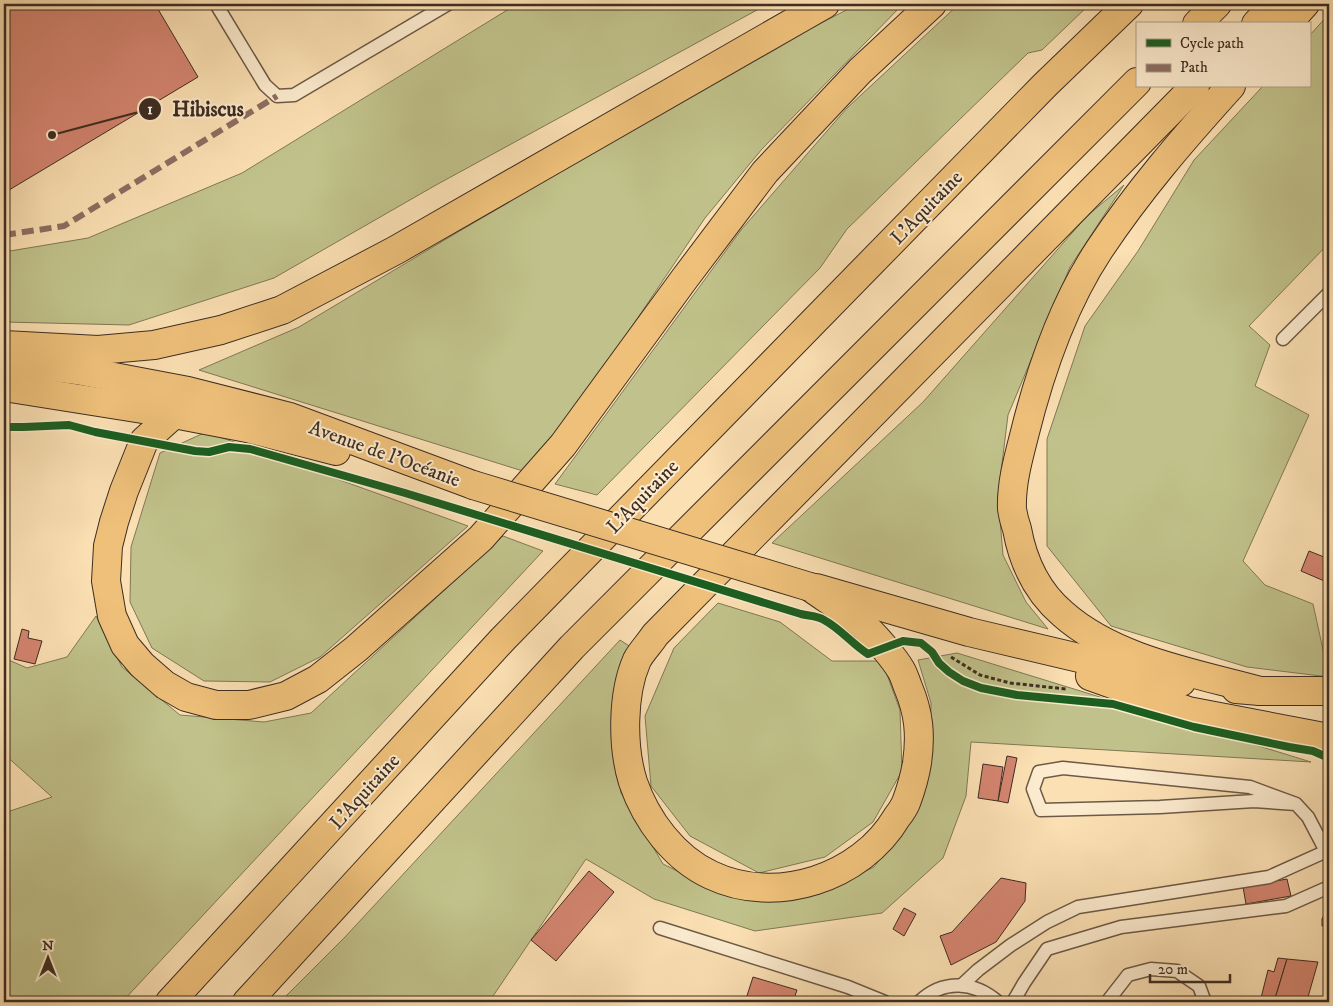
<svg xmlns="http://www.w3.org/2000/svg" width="1333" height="1006" viewBox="0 0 1333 1006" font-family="'IM FELL DW Pica',serif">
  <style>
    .green { fill: #c1c28b; stroke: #807856 }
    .building { fill: #d48570; stroke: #3e2d22 }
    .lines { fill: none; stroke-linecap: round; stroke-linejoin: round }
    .lane-casing { stroke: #6d5a46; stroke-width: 15 }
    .primary-casing { stroke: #3e2d22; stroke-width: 30 }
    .highway-casing { stroke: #3e2d22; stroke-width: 30 }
    .path { stroke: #3e2d22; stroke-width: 3; stroke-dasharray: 4 2.5; stroke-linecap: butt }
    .lane { stroke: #fcebce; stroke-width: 12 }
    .primary { stroke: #eec07a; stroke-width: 28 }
    .highway { stroke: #eec07a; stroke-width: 28 }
    .primary-bridge-casing { stroke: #3e2d22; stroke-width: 30; stroke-linecap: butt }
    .path-bridge { stroke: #3e2d22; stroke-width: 3; stroke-dasharray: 4 2.5; stroke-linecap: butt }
    .primary-bridge { stroke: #eec07a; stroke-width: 28 }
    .quiet { stroke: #8d6e63; stroke-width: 6; stroke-dasharray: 12 6; stroke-linecap: butt }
    .cycleway-casing { stroke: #fcebce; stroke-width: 11 }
    .cycleway { stroke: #1b5e20; stroke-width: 8 }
    .labels { text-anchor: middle; stroke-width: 4; stroke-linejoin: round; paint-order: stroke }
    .street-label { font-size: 20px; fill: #3e2d22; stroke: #fcebce }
    .leader { fill: none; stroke: #3e2d22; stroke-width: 2 }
    .callout-dot { fill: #3e2d22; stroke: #fcebce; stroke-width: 2 }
    .mark-label { font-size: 15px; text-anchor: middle; font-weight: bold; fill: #fff }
    .callout-label { font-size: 21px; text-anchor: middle; font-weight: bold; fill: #3e2d22; stroke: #fcebce; stroke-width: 4; stroke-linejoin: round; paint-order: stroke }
  </style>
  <rect width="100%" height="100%" fill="#fbe0b3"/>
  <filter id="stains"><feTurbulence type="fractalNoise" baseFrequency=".004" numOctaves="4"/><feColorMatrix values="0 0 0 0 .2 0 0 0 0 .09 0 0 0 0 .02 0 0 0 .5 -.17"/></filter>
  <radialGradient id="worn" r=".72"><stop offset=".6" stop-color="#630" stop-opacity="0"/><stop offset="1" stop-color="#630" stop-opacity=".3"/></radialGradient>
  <g class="green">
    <polygon points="517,4 768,4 436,185 274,278 129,325 4,322 4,252 88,238 242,173"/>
    <polygon points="858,4 903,4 762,149 705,218 600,374 526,472 199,370 299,327 458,232 769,50"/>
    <polygon points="959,4 1090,4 1042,50 1028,53 847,229 820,268 597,495 555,484 741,230 847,108"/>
    <polygon points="1329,14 1329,243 1249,326 1270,345 1255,386 1309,415 1243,561 1265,585 1313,604 1329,677 1247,667 1111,626 1047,546 1047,439 1085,326 1138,251 1194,160 1263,86 1309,86 1309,36"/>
    <polygon points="1124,185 1070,267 1008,415 998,496 1003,555 1026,602 1048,629 772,543 923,402 1087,216"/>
    <polygon points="206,432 468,526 320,657 270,682 204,681 152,648 130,602 131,547 160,453"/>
    <polygon points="503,536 543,551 122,1002 4,1002 4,813 52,797 4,754 4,658 27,668 67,657 96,616 122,667 180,715 264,722 311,713"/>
    <polygon points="718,603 780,622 832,661 882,661 900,710 902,771 873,822 825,857 759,873 690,836 651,786 645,716 674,648"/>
    <polygon points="620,640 634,649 618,687 612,742 621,793 663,864 710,887 831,888 874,867 912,818 930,762 931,703 918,660 957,653 1311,762 971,742 966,796 943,858 882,913 755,931 654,899 586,859 489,1002 280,1002 345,937"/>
  </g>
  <g class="building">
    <polygon points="4,4 155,4 198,77 4,193"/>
    <polygon points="1309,551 1329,559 1329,583 1301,571"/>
    <polygon points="22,629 29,631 28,638 42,641 35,664 14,659"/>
    <polygon points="1007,756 1017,758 1008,803 998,801"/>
    <polygon points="983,764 1003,767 998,801 978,798"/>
    <polygon points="589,871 614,892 556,961 531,940"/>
    <polygon points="1001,878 1026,883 1025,901 996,942 951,965 940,936 952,932"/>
    <polygon points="1287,879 1291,896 1246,904 1243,887"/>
    <polygon points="904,908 916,914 904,936 893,929"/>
    <polygon points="1329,910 1329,925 1322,926 1322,919 1326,911"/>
    <polygon points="1278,958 1287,959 1274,1002 1260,1002 1268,970 1274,972"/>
    <polygon points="1287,959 1318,962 1308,997 1324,1002 1274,1002"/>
    <polygon points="753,977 797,990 793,1002 745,1002"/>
  </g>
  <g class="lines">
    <g class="lane-casing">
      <g id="lane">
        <polyline points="216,4 265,85 277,96 294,95 448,4"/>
        <polyline points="1283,339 1329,293"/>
        <polyline points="1296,804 1254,801 1160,807 1041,810 1033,789 1039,772 1063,768 1250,787 1296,804 1308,817 1329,857"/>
        <polyline points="660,928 848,987 885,1002"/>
        <polyline points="962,985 978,970 1011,945 1047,922 1078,907 1269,877 1329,850"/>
        <path d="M919,1002C943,979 974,981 998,1002"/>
        <polyline points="1013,1002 1024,983 1047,949 1121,927 1286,906 1329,887"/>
        <polyline points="1107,1002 1128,975 1151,969 1177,971 1199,986 1205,1002"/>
      </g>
    </g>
    <g class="primary-casing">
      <g id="primary">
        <polyline points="4,361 77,370 188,391 290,417 473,485"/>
        <polyline points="4,387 174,414 247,428 336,451"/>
        <polyline points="816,588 969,632 1181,682"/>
        <polyline points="1090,676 1188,711 1329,738"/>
        <polyline points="1236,689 1260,691 1329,691"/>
      </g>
    </g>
    <g class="highway-casing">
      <g id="highway">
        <polyline points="1197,24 1217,4"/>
        <polyline points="1256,24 1275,4"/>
        <polyline points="1287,24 1305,4"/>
        <path d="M1231,86C1184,138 1138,191 1099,250C1062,306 1040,371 1024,436C1018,459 1011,485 1012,509C1013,516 1015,523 1017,529C1023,562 1037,592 1063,614C1115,660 1195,673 1260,691"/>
        <polyline points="4,345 98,350 154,345 221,330 282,310 396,250 825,4"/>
        <polyline points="174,414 144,441 124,491 114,522 108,546 106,581 112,616 125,645 142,665 165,685 186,697 216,705 249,705 286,696 318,679 356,649 481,538 563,445 685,278 765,172 860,71 932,4"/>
        <path d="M810,587C828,600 850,613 866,628C876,637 894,658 901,670C904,675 906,682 908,687C919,713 921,735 917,763C915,775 911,789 907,800C905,806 901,812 897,817C861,878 776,906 711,875C674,858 646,820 633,782C622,747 622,694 637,660C641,652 650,643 655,635L1195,86"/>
        <polyline points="170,1002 503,639 1045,85 1129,4"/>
        <polyline points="247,1002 572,647 1137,82"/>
      </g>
    </g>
    <polyline class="path" points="951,657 980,675 1010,683 1066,689"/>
    <use href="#lane" class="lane"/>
    <use href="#primary" class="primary"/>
    <use href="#highway" class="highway"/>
    <g class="primary-bridge-casing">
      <polyline id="primary-bridge" points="473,485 810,587"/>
    </g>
    <polyline class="path-bridge" points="815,614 823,619"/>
    <use href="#primary-bridge" class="primary-bridge"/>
    <polyline class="quiet" points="4,235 64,226 277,96"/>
    <g class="cycleway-casing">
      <path id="cycleway" d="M4,427H24L69,425L95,432L195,451L209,452L229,447L250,449L405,493L801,614C809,616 818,616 824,620C841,629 852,644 868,654L903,641L921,643L932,652L939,663L949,672L963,681L981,688L1017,695L1113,704L1194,727L1289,747L1313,751L1329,758"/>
    </g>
    <use href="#cycleway" class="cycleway"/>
  </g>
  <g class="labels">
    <g class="street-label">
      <text transform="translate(926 207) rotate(-46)" y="7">L'Aquitaine</text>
      <text transform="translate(385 453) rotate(20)" y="7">Avenue de l'Océanie</text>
      <text transform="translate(642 496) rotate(-46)" y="7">L'Aquitaine</text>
      <text transform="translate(364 791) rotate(-48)" y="7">L'Aquitaine</text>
    </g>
  </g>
  <path class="leader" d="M52 135L150 109"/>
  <g class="callout-dot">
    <circle cx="52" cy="135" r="5"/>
    <circle cx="150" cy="109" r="12"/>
  </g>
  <g class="mark-label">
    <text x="150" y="114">1</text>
  </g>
  <g class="callout-label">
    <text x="208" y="116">Hibiscus</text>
  </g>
  <rect width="1333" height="1006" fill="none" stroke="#fbe0b3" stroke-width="20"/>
  <rect x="5" y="5" width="1323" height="996" fill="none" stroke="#3e2d22" stroke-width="2.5"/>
  <rect x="10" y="10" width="1313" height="986" fill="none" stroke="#3e2d22"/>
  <rect x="1136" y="22" width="175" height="65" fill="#fcebce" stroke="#b09f89"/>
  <rect x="1146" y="39" width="25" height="8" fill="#1b5e20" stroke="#b09f89"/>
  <text x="1180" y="48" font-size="15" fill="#3e2d22">Cycle path</text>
  <rect x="1146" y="64" width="25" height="8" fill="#8d6e63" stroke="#b09f89"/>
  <text x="1180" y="72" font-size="15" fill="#3e2d22">Path</text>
  <g transform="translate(48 958)" stroke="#fcebce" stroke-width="4" paint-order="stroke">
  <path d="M0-4L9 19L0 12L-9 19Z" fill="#3e2d22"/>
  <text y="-8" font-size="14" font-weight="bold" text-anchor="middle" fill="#3e2d22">N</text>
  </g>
  <path d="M1150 974v8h80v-8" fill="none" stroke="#3e2d22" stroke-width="2.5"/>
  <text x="1158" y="974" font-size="15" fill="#3e2d22" stroke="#fcebce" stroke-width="4" paint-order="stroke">20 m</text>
  <rect width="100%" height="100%" filter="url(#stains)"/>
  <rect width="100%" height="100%" fill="url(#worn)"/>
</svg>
